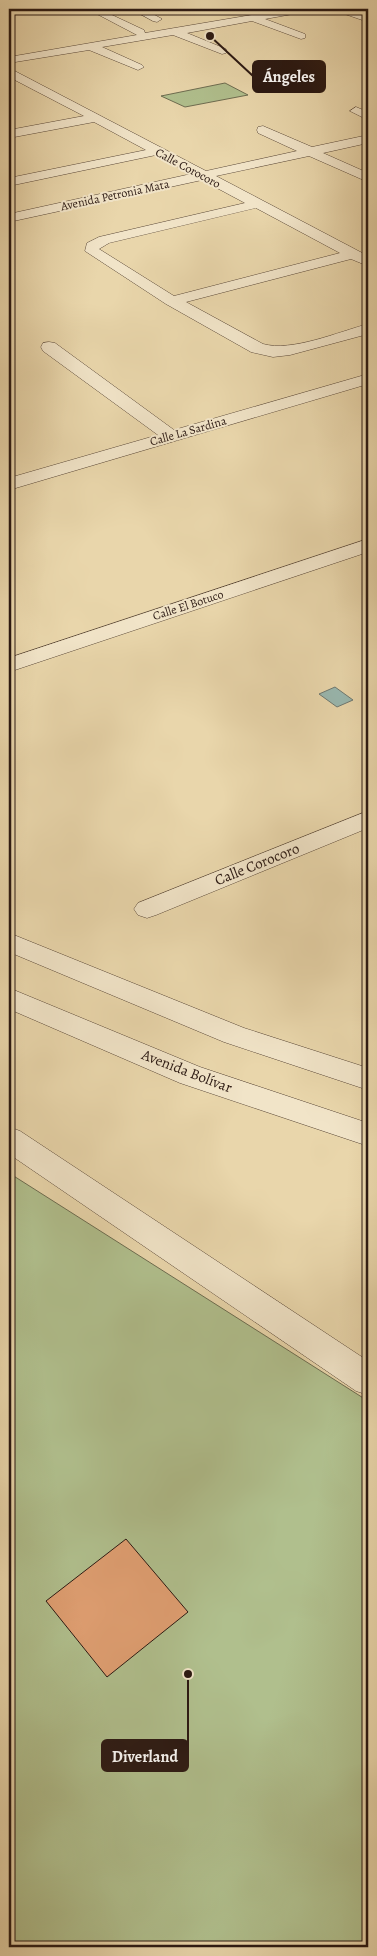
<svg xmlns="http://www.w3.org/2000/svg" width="377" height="1956" viewBox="0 0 377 1956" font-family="Alegreya,serif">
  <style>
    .green { fill: #b0bf8d; stroke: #6d6c50 }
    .water { fill: #99b8b0; stroke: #6d7871 }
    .building { fill: #e09f72; stroke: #2a1812 }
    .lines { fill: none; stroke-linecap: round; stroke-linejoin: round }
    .minor-casing { stroke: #5a4838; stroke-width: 1 }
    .minor { fill: #f1e4c8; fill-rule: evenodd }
    .labels { text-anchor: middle; stroke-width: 4; stroke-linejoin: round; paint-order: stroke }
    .far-street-label { font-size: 12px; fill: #2a1812; stroke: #f1e4c8 }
    .street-label { font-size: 15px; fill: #2a1812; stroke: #f1e4c8 }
    .leader { fill: none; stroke: #2a1812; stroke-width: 2 }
    .callout-dot { fill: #2a1812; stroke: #f1e4c8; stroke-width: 2 }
    .callout { fill: #2a1812; stroke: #2a1812; stroke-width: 2 }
    .callout-label { font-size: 16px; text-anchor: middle; font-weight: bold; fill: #fff }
  </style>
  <rect width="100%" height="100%" fill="#e9d6ab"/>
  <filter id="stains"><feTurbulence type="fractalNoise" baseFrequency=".004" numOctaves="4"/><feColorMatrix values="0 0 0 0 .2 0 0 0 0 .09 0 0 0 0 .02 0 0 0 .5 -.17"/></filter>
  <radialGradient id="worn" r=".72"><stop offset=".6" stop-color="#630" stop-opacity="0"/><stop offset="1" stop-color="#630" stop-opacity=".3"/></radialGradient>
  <g class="green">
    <polygon points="225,83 248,95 185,107 161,96"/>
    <polygon points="9,1173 368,1401 368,1947 9,1947"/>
  </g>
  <polygon class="water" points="335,687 353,700 337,707 319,694"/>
  <polygon class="building" points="126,1539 188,1612 107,1677 46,1601"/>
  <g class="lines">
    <g class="minor-casing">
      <g id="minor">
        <polygon points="109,9 125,9 112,15 144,30 145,33 287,9 309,9 304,12 265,19 305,34 305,38 301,39 252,21 187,33 226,49 226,53 222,54 173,35 102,47 142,65 144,67 138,70 89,50 9,63 9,57 137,35 97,14"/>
        <polygon points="131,9 144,9 162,19 157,22 153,21"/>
        <polygon points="335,9 349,9 368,15 368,22 336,11"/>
        <path d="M9,68L206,171L297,151L258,133L257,130L258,127L263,126L312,147L368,135V143L323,153L368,173V182L309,156L216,176L368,256V266L351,259L186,302L263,344C292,352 338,332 368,324V334L290,355L273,357L251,352L166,304L85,251L87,243L99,237L245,203L202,180L9,222V214L191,174L156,155L9,186V178L146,150L94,122L9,138V130L84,116L9,77ZM256,208L340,253L174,296L99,249L109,243Z"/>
        <polygon points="356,107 368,112 368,120 350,111"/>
        <polygon points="49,342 55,343 174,430 368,374 368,384 9,490 9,478 158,435 43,351 41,347 43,343"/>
        <polygon points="368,539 368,552 9,672 9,658"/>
        <polygon points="368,811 368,828 156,915 147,918 138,915 134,909 138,903"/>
        <polygon points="9,933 244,1028 368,1068 368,1090 224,1042 9,952"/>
        <polygon points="9,988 200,1067 368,1123 368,1146 180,1083 9,1009"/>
        <polygon points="9,1127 20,1131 368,1361 368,1395 356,1391 9,1154"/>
      </g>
    </g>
    <use href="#minor" class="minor"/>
  </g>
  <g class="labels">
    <g class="far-street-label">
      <text transform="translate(188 168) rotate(28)" y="4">Calle Corocoro</text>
      <text transform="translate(115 195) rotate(-12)" y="4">Avenida Petronia Mata</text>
      <text transform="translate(188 431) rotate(-16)" y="4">Calle La Sardina</text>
      <text transform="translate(188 605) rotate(-18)" y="4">Calle El Botuco</text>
    </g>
    <g class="street-label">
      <text transform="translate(257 864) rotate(-22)" y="5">Calle Corocoro</text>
      <text transform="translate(187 1071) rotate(21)" y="5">Avenida Bolívar</text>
    </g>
  </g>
  <path class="leader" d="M210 36L253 76M188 1674L188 1756"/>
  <g class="callout-dot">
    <circle cx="210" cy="36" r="5"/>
    <circle cx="188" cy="1674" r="5"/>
  </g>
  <g class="callout">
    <rect x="253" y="61" width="72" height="31" rx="5"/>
    <rect x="102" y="1740" width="86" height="31" rx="5"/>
  </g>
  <g class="callout-label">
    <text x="289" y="82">Ángeles</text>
    <text x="145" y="1762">Diverland</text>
  </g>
  <rect width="377" height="1956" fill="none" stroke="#e9d6ab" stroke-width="30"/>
  <rect x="10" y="10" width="357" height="1936" fill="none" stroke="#2a1812" stroke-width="2.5"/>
  <rect x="15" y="15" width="347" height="1926" fill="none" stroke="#2a1812"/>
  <rect width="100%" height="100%" filter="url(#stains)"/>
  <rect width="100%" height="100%" fill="url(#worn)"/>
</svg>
